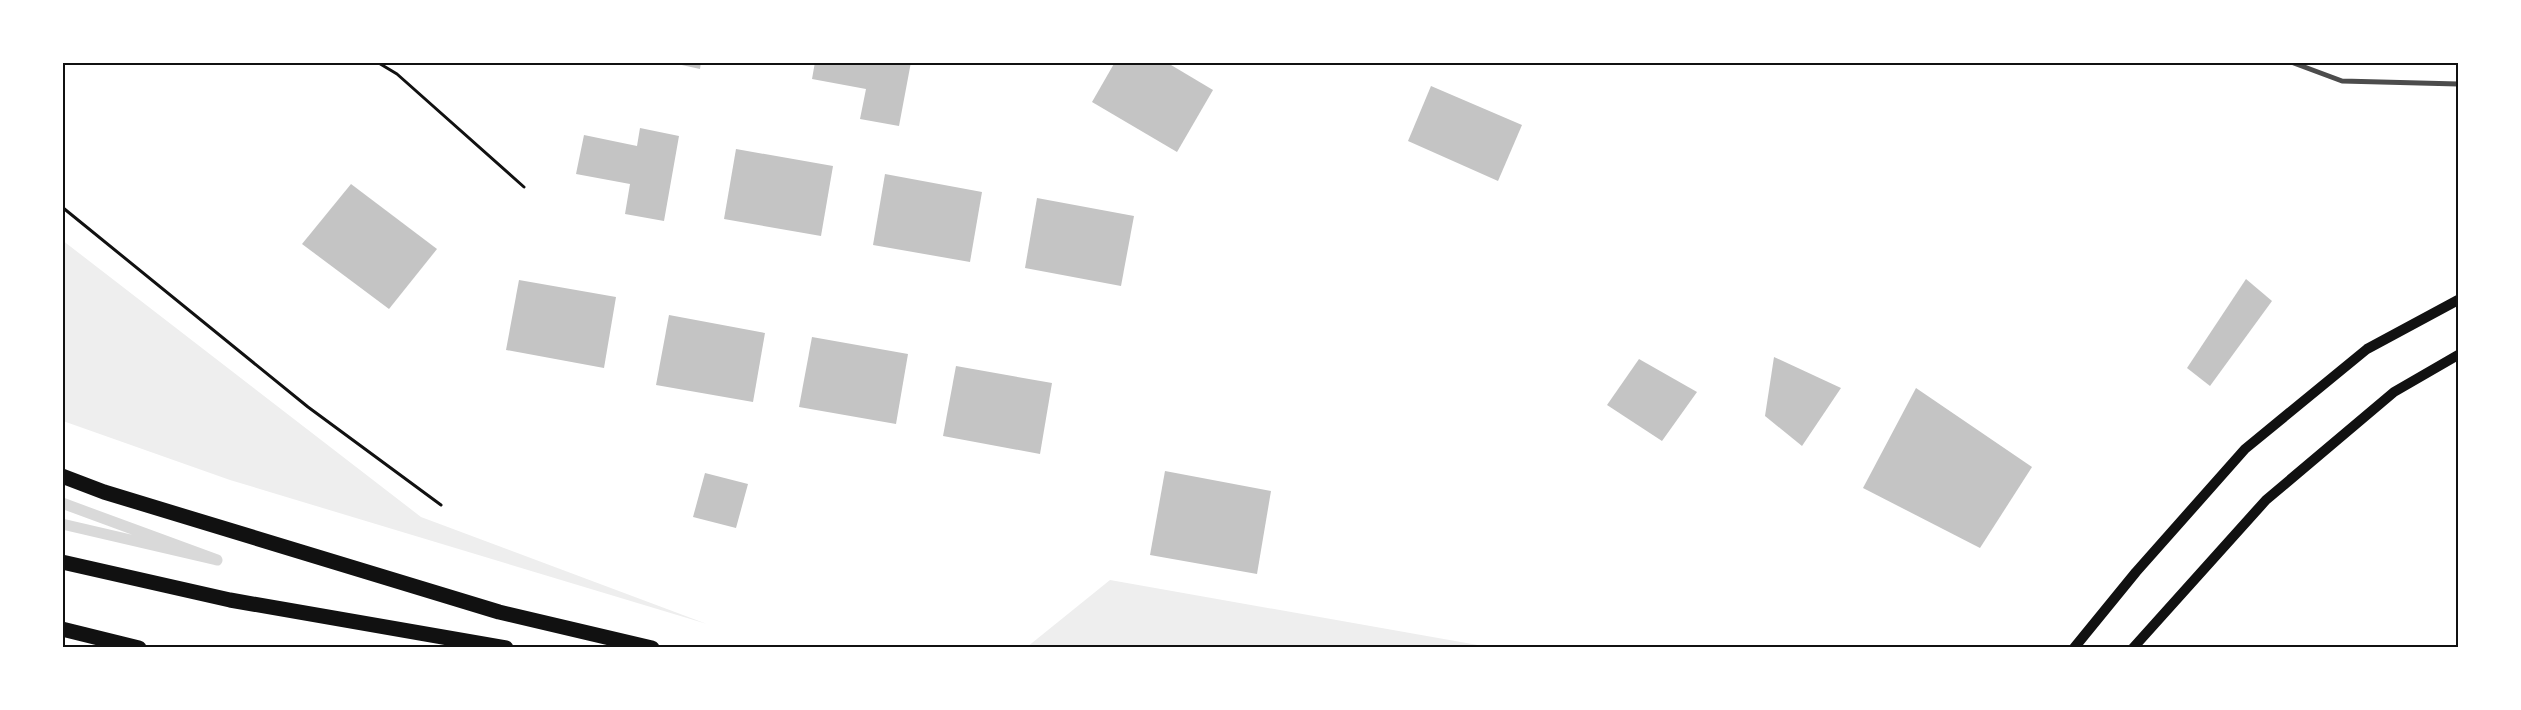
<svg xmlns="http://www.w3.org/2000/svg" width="2521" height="710" viewBox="0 0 2521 710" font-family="Overpass,sans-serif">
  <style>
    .green { fill: #eee }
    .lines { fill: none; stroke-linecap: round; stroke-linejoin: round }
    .stream { stroke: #d9d9d9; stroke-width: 11 }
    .building { fill: #c4c4c4 }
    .path { stroke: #111; stroke-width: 3 }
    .minor { stroke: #4c4c4c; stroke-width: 5 }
    .secondary { stroke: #111; stroke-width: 10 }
    .motorway { stroke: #111; stroke-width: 15 }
    .neatline { fill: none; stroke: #111; stroke-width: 2 }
  </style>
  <rect width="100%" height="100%" fill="#fff"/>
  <g class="green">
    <polygon points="62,240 421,517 707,624 230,480 63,421"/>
    <polygon points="1110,580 1489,647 1027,647"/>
  </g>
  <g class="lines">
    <polyline class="stream" points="62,503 217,560 62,524"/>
  </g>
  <g class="building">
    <polygon points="668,62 701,62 700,69"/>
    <polygon points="815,62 911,62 899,126 860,119 866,89 812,79"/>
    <polygon points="1115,62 1166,62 1213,90 1177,152 1092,102"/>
    <polygon points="1431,86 1522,125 1498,181 1408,141"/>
    <polygon points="640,128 679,136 664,221 625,214 630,184 576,174 584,135 637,146"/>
    <polygon points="736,149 833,166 821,236 724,219"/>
    <polygon points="885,174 982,192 970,262 873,245"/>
    <polygon points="351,184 437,249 389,309 302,244"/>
    <polygon points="1037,198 1134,216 1121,286 1025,268"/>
    <polygon points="2246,279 2272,301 2210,386 2187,368"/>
    <polygon points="519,280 616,297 604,368 506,350"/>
    <polygon points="669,315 765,333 753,402 656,385"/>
    <polygon points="812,337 908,354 896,424 799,407"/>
    <polygon points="1774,357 1841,388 1802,446 1765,416"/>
    <polygon points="1639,359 1697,392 1662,441 1607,405"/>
    <polygon points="956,366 1052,383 1040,454 943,436"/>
    <polygon points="1916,388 2032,467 1980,548 1863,488"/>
    <polygon points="1165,471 1271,491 1257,574 1150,555"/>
    <polygon points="705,473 748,484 736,528 693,517"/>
  </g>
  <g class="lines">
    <g class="path">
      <polyline points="377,62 397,74 524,187"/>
      <polyline points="62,207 308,407 441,505"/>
    </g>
    <polyline class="minor" points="2291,62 2342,81 2458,84"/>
    <g class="secondary">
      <polyline points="2074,648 2136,572 2245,449 2367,349 2458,300"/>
      <polyline points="2133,648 2266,500 2394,392 2458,355"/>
    </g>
    <g class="motorway">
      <polyline points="62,476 104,492 499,612 652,648"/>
      <polyline points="62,562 230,600 506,648"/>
      <polyline points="62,629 139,648"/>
    </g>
  </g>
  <rect width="2521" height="710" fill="none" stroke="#ffffff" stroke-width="128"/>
  <rect x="64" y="64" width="2393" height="582" class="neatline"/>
</svg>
